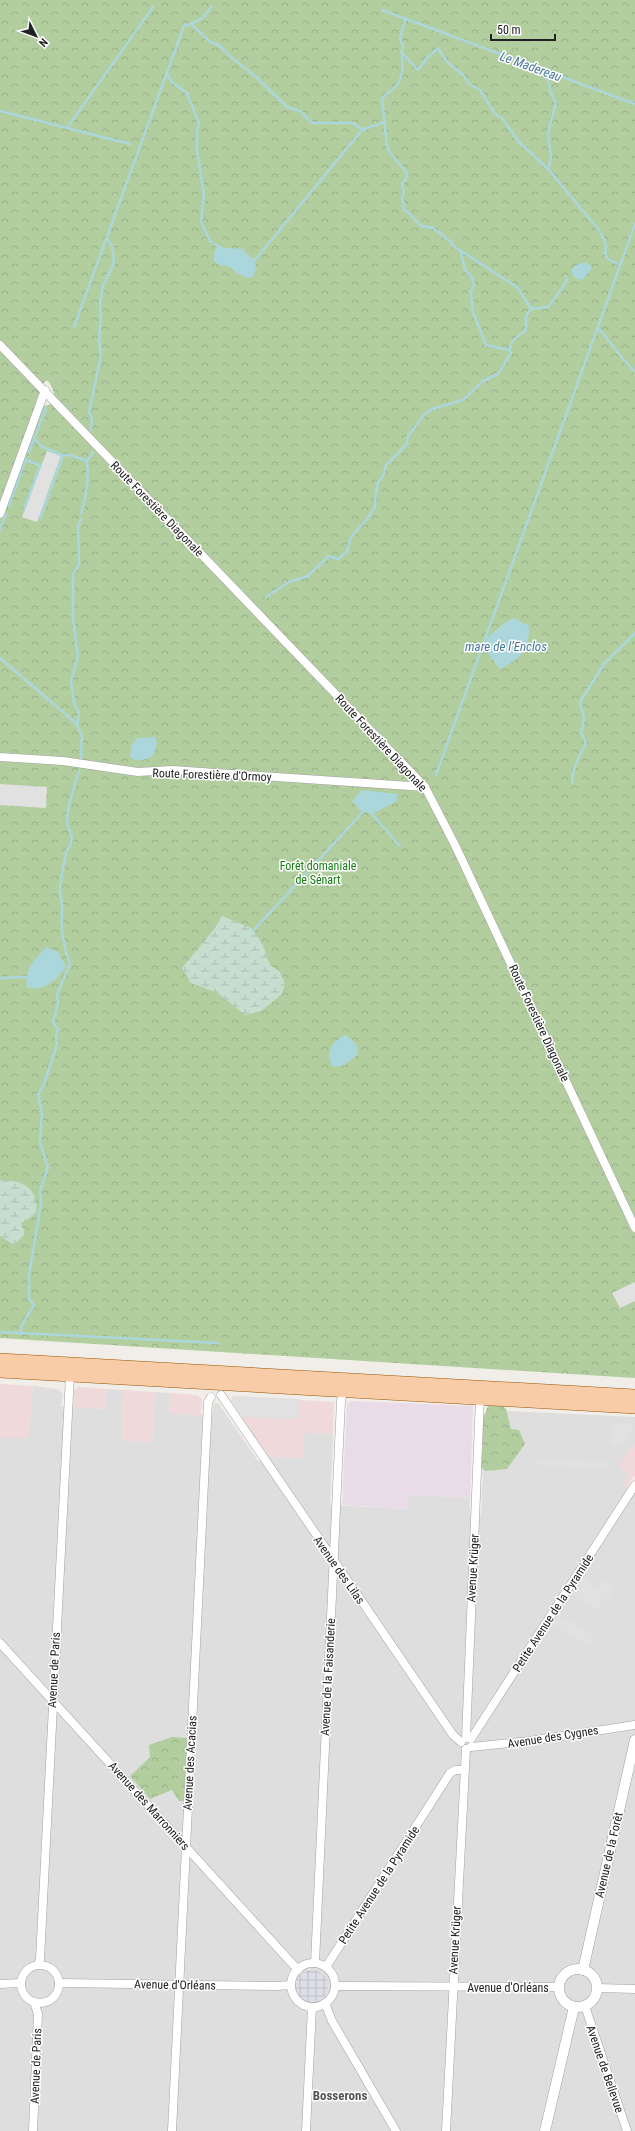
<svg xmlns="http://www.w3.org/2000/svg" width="635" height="2131" viewBox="0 0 635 2131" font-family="'Roboto Condensed',sans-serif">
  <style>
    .residential { fill: #dfdede }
    .commercial { fill: #f0d9db }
    .industrial { fill: #eadbe9 }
    .forest { fill: url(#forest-crowns); fill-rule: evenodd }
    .wetland { fill: url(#wetland-marsh) }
    .parking { fill: #e1e1e1 }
    .plaza { fill: url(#plaza-grid) }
    .water { fill: #abd7dc }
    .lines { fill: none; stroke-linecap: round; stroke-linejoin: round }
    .stream { stroke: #abd7dc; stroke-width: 2.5 }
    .minor-casing { stroke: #a2a2a2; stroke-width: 9 }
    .tertiary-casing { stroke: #a2a2a2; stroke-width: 11 }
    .primary-casing { stroke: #975707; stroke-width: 14 }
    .minor { stroke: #fff; stroke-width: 8 }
    .tertiary { stroke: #fff; stroke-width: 10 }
    .primary { stroke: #f8cca7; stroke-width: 13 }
    .labels { text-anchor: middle; stroke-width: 3; stroke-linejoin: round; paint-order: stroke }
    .street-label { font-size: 12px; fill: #212121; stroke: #fff }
    .park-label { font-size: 12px; fill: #147d11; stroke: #fff }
    .water-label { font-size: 13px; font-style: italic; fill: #477896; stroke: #fff }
    .neighbourhood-label { font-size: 13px; font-weight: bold; fill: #545454; stroke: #fff }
  </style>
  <defs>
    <pattern id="forest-crowns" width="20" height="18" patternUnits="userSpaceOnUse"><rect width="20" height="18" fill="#b2ce9f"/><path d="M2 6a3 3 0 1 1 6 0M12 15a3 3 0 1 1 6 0" fill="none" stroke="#99b189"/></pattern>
    <pattern id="wetland-marsh" width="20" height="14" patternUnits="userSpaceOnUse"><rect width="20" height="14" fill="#c6ded0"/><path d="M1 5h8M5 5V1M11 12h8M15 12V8" fill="none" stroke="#aabeb2"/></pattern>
    <pattern id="plaza-grid" width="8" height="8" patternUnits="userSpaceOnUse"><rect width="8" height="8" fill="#dddee7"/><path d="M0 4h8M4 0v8" fill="none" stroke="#bdbec6"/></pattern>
  </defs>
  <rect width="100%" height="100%" fill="#f1ede8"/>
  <polygon class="residential" points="33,1386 58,1389 63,1394 61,1406 105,1409 106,1389 123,1390 122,1441 152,1442 155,1392 170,1393 169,1413 212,1415 214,1404 218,1403 258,1461 268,1457 303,1458 304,1433 333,1434 330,1505 407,1509 406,1494 470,1498 470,1516 481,1515 485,1418 489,1410 635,1417 635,1445 629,1449 629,1475 623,1485 635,1491 635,2131 0,2131 0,1438 28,1438"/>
  <g class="commercial">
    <polygon points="0,1384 33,1386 28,1438 0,1438"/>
    <polygon points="79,1387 106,1389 105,1409 73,1407 74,1390"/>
    <polygon points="123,1390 155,1392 152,1442 122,1441"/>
    <polygon points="170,1393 197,1395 202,1399 201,1416 169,1413"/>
    <polygon points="234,1396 334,1402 333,1434 304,1433 303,1458 268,1457 231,1400"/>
    <polygon points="635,1445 635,1475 627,1487 623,1485 629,1475 618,1467 629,1449"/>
  </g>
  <polygon class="industrial" points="351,1401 473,1406 470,1498 406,1494 407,1509 342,1505 347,1405"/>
  <g class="forest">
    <path d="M0,0H635V1378L0,1338ZM45,381H48C53,388 55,394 55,403L40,407L36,401Z"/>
    <polygon points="501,1405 506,1409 511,1429 519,1430 525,1444 507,1469 485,1471 480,1466 483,1446 477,1434 488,1406"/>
    <polygon points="172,1737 187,1738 184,1801 179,1801 172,1790 150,1799 130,1776 150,1757 149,1745"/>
  </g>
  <g class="wetland">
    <polygon points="222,916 251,928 262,943 270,965 280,972 285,983 282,994 261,1011 245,1015 218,993 191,983 182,968 215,928"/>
    <path d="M0,1180C23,1180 40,1189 36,1214L23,1222L21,1226L24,1229V1235L14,1245L0,1236Z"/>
  </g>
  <g class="parking">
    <polygon points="47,451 61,456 37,522 22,517"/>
    <polygon points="0,784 47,787 46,808 0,805"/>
    <polygon points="635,1282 635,1301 620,1308 612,1293"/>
    <polygon points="233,1396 300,1399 299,1419 242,1417 232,1400"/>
    <polygon points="613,1424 632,1424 631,1438 618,1446 611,1445"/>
    <polygon points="538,1459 603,1462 609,1460 611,1467 601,1469 538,1465"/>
    <polygon points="583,1577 598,1587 603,1579 615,1587 609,1600 602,1598 597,1611 572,1594"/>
    <polygon points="559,1614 595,1637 591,1648 553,1624"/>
  </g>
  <circle class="plaza" cx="312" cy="1986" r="16"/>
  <g class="water">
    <path d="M217,247L243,249C251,262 262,259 252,278C248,277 244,277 241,275C233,272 231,263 221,266L214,261V253Z"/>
    <polygon points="587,262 592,268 582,280 575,278 571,271 576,265"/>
    <path d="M514,618L529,626C529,652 522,657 500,669L485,649L487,637C497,631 503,622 514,618Z"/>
    <path d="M155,737L157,743L153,756C145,760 138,763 130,757L131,746L137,738Z"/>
    <polygon points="362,790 397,794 397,801 372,814 360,810 352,801"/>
    <path d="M46,947L58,952L66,966C58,979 43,993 27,987C24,969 35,960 46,947Z"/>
    <path d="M345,1035C353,1040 358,1044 358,1054L345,1065L333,1067C324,1052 331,1043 345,1035Z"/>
  </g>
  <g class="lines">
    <g class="stream">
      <polyline points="382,10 635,104"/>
      <path d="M405,20L400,39L403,45C400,57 406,72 398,84C395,90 386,93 382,99L387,146L390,153L407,173L406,179L402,184L404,193L402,197L404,210L409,213L421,226L433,228L451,242L452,245L518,288L531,309C537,307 542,309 547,307C550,306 565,284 567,280L566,276"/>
      <polyline points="191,24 209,41 220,46 230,56 256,77 287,107 300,111 312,123 353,123 362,130"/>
      <polyline points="401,52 418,70 427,58 438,48 447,62 463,75 469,84 480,90 495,114 502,118 519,142 548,169 599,230 606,245 605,253 608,259 620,265"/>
      <path d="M546,72C550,85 548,91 556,103L548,133L551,158L548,169"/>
      <polyline points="166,73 172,82 187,93 199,123 197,131 197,151 204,195 201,222 210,241 221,248"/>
      <polyline points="0,111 130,144"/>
      <polyline points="67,128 153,7"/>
      <polyline points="461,252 465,270 471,276 474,285 470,293 472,299 472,309 486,345 509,350"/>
      <polyline points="252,259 255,260 362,130 384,122"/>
      <path d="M74,327L184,26C197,22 204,19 211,7"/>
      <polyline points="597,329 601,331 623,359 635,372"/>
      <polyline points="91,430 92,419 89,412 101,355 99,339 101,318 100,302 103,286 114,263 112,246 107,239"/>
      <polyline points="34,438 41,446 63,456 40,518"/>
      <polyline points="29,452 46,408"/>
      <polyline points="62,455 70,455 87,461"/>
      <polyline points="9,506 26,458"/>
      <polyline points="24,510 40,465 26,460"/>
      <path d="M81,514C87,495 89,480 87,461L93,452"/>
      <polyline points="0,529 6,514"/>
      <path d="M266,597L289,582L308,576L329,556L338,559L347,552L351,537L368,518L375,507C374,499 377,490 378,482L383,476L386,465L406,445L408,436L425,414L432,409L463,400L483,381L498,374L511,353L509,350L513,340L526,330V316L531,309"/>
      <polyline points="0,658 77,724"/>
      <polyline points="81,759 82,736 77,725 79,713 74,703 71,682 78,656 73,619 73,573 79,565 78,526 81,519"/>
      <polyline points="436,775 635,224"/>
      <path d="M572,783C573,763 579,760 586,743L581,733L584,719L580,702L604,664L635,633"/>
      <polyline points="372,814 400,846"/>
      <polyline points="253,931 364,811"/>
      <polyline points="0,978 26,977"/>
      <polyline points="0,1332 219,1343"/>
      <path d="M20,1333L22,1325L34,1305L29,1299V1275L41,1204L40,1191L48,1167L40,1143L42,1112L38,1095L44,1084L57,1045L56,1035L58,1029L53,1023L58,1003L57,994L70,964C63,945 61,931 62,911C63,904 60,897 60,890C60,880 64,864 66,854C66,850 70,847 71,843C74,834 67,829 67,820C68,802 74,788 79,771"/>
    </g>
    <g class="minor-casing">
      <g id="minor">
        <polyline points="0,345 425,787 455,845 635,1228"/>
        <polyline points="0,514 45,390"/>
        <polyline points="0,757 63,761 138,772 172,770 425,787"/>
        <polyline points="221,1395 453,1735 461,1742"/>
        <polyline points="0,1643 298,1970"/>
        <polyline points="466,1738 480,1398"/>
        <polyline points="471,1739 635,1485"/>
        <polyline points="471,1747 530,1741 635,1725"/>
        <polyline points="315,1963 341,1401 343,1390"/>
        <circle cx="313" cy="1985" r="22"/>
        <polyline points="38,1965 40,1959 70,1375"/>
        <circle cx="40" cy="1984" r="19"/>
        <polyline points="326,1967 450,1773 455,1770 463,1770"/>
        <polyline points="59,1983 276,1986 291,1985"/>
        <polyline points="0,1984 20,1983"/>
        <polyline points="336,1986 559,1987"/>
        <polyline points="597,1988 635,1989"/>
        <polyline points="325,2003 332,2021 396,2131"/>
        <polyline points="585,2006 627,2131"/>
        <polyline points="33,2131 38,2014 34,2002"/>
        <polyline points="172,2131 208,1402 211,1397"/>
        <polyline points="306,2131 312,2007"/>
        <polyline points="446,2131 466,1749"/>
      </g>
    </g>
    <g class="tertiary-casing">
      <g id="tertiary">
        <circle cx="578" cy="1988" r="19"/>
        <polyline points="583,1970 635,1740"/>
        <polyline points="545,2131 574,2007"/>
      </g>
    </g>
    <g class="primary-casing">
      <g id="primary">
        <polyline points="0,1360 635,1396"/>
        <polyline points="0,1371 635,1407"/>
      </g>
    </g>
    <use href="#minor" class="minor"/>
    <use href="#tertiary" class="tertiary"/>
    <use href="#primary" class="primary"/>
  </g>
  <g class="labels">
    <g class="street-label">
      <text transform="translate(157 509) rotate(46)" y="4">Route Forestière Diagonale</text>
      <text transform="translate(381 743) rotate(47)" y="4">Route Forestière Diagonale</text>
      <text transform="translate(212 775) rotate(2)" y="4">Route Forestière d'Ormoy</text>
      <text transform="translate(539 1023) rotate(65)" y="4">Route Forestière Diagonale</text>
      <text transform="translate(473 1568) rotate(-87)" y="4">Avenue Krüger</text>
      <text transform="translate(339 1570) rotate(55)" y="4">Avenue des Lilas</text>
      <text transform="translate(553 1613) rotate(-57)" y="4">Petite Avenue de la Pyramide</text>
      <text transform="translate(54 1670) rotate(-87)" y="4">Avenue de Paris</text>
      <text transform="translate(328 1677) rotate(-87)" y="4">Avenue de la Faisanderie</text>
      <text transform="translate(553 1737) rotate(-9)" y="4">Avenue des Cygnes</text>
      <text transform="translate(190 1763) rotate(-87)" y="4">Avenue des Acacias</text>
      <text transform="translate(149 1806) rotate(48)" y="4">Avenue des Marronniers</text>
      <text transform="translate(609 1855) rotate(-77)" y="4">Avenue de la Forêt</text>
      <text transform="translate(379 1885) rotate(-57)" y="4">Petite Avenue de la Pyramide</text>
      <text transform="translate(455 1940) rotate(-87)" y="4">Avenue Krüger</text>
      <text transform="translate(175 1985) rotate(1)" y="4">Avenue d'Orléans</text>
      <text x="508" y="1992">Avenue d'Orléans</text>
      <text transform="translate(36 2066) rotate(-88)" y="4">Avenue de Paris</text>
      <text transform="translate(605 2069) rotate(71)" y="4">Avenue de Bellevue</text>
    </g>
    <g class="park-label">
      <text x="318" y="870">Forêt domaniale<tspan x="318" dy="14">de Sénart</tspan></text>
    </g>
    <g class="water-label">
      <text transform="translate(531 66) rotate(20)" y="5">Le Madereau</text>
      <text x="506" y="651">mare de l’Enclos</text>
    </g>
    <g class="neighbourhood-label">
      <text x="340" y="2100">Bosserons</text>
    </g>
  </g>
  <g transform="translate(36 36) rotate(132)" stroke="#ffffff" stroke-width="3" paint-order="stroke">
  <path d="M0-3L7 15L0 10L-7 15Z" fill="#212121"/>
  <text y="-6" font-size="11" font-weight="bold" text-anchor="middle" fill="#212121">N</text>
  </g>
  <path d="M491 34v6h64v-6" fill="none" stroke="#212121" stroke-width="2"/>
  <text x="497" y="34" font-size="12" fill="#212121" stroke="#ffffff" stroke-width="3" paint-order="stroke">50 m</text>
</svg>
